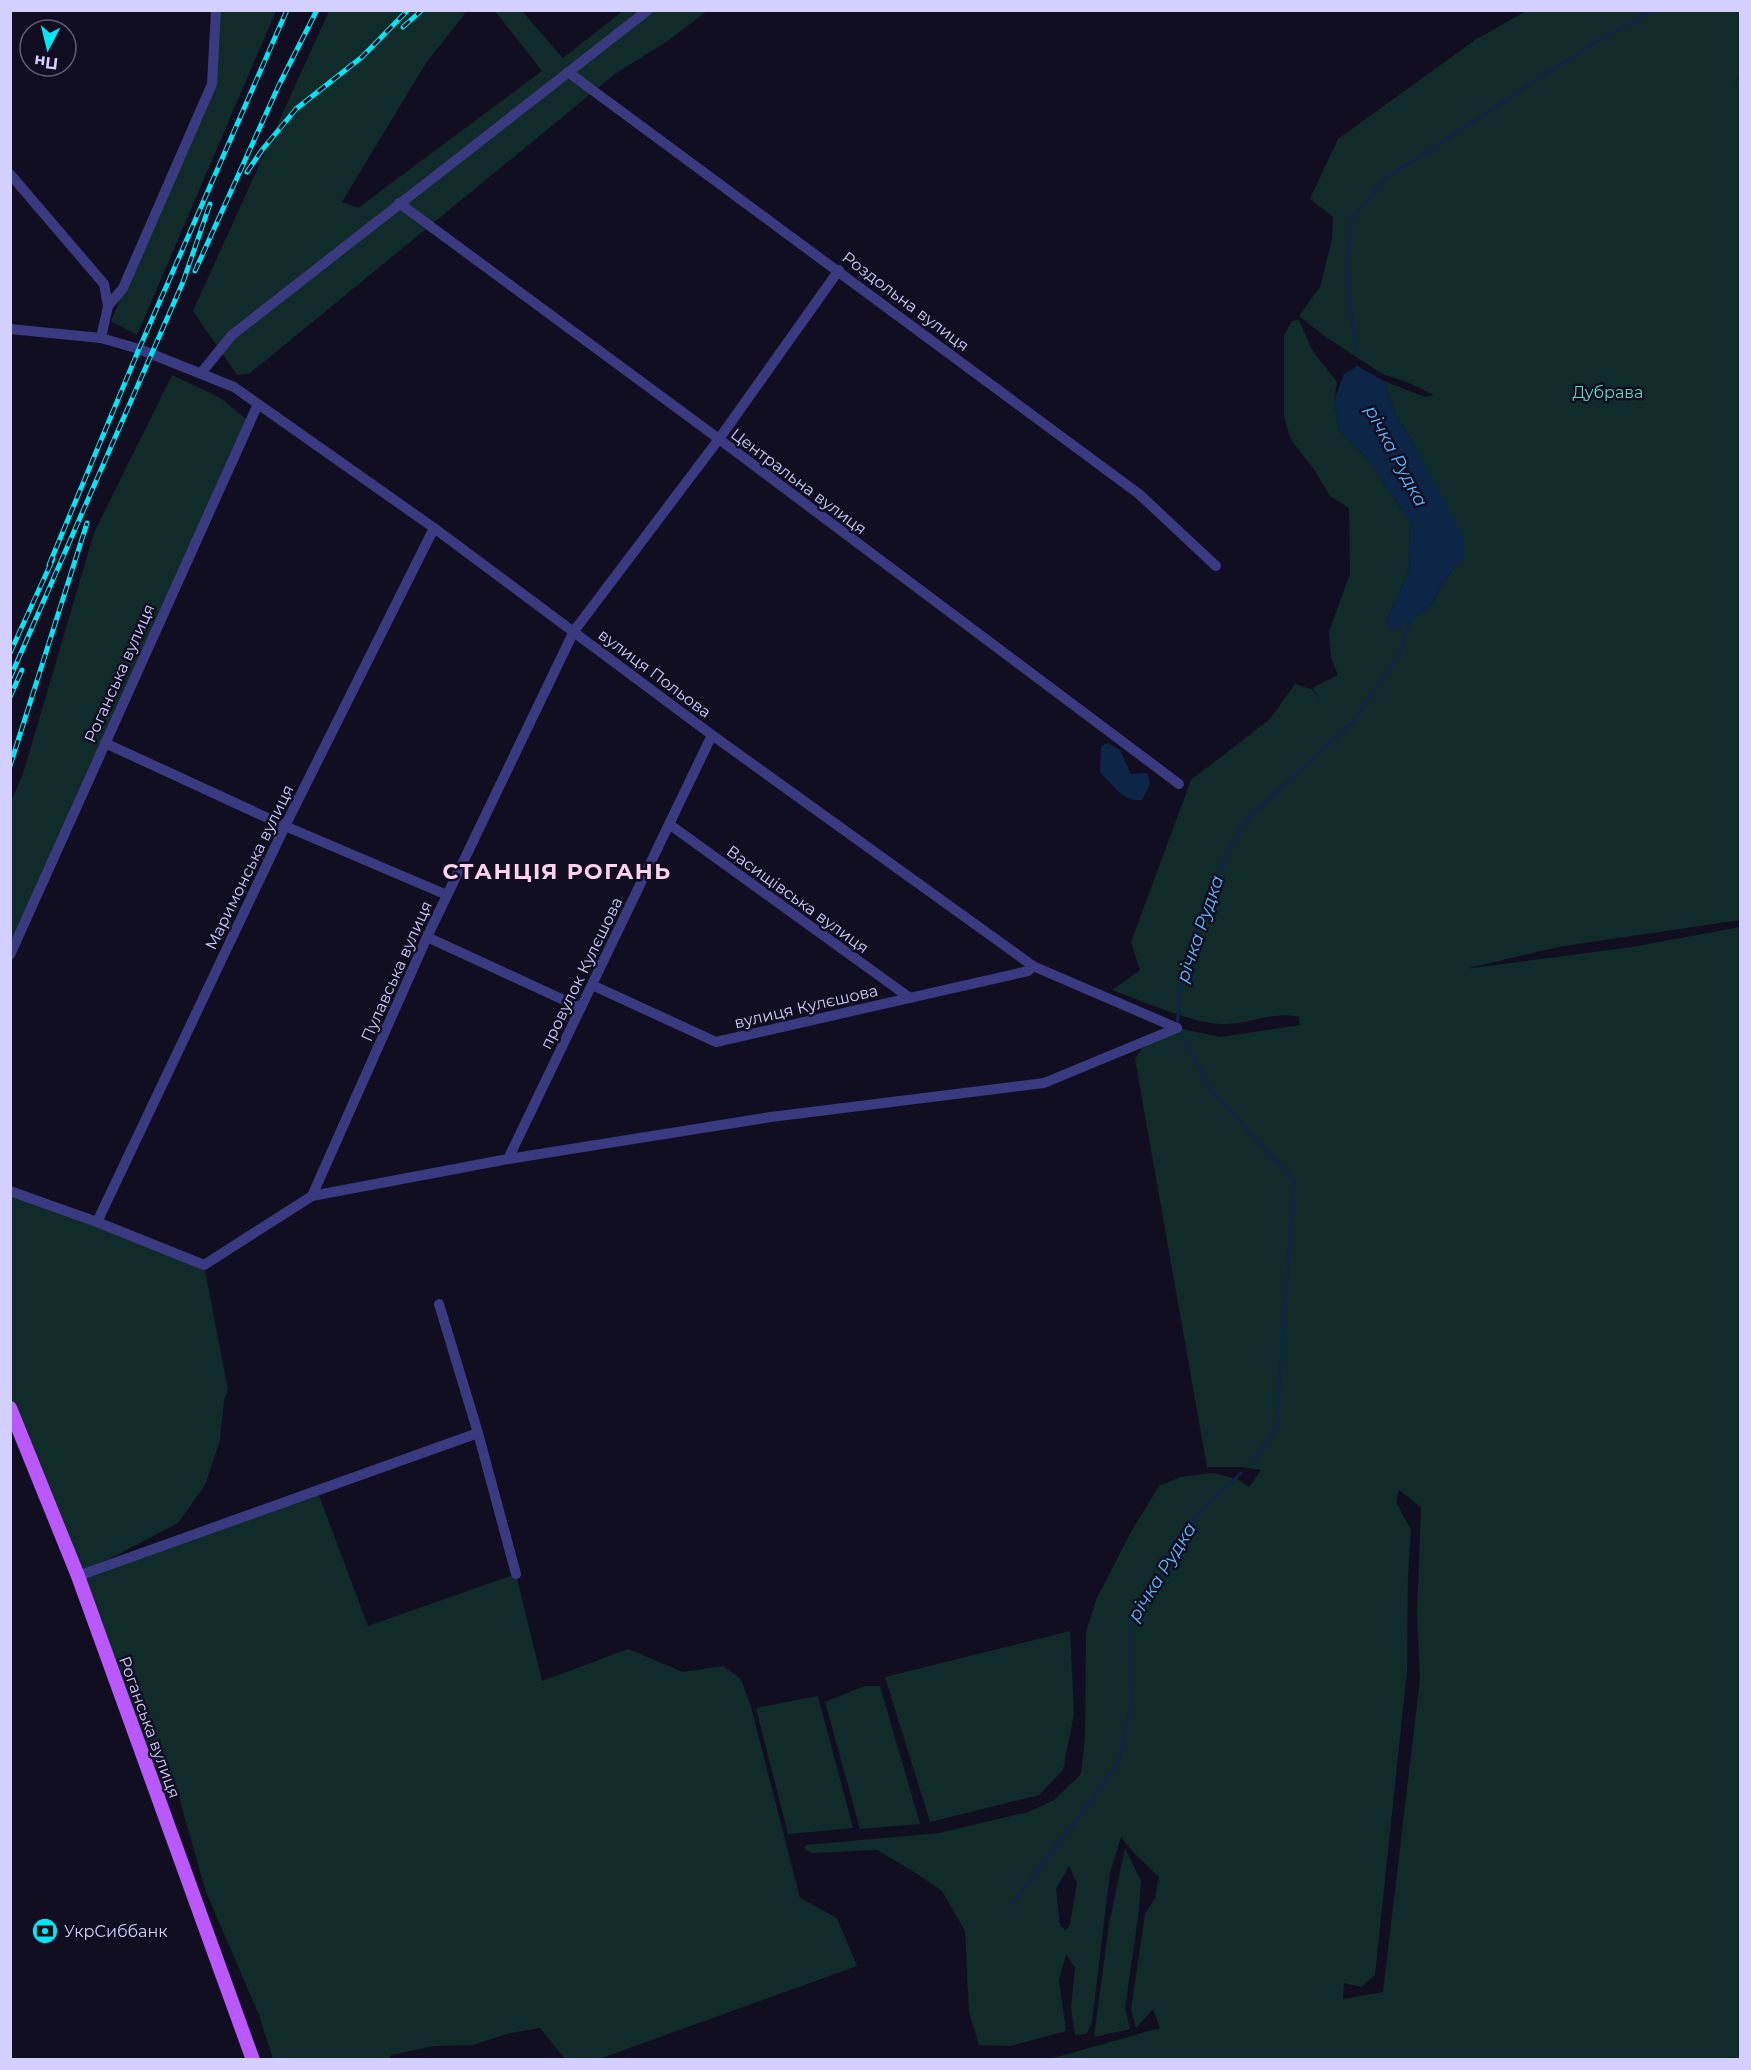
<svg xmlns="http://www.w3.org/2000/svg" width="1751" height="2070" viewBox="0 0 1751 2070" font-family="Montserrat,sans-serif">
  <style>
    .green { fill: #112b2a; fill-rule: evenodd }
    .water { fill: #0d2546 }
    .lines { fill: none; stroke-linecap: round; stroke-linejoin: round }
    .stream { stroke: #0d2546; stroke-width: 3 }
    .minor { stroke: #3a3a80; stroke-width: 10 }
    .major { stroke: #b959fc; stroke-width: 14 }
    .rail-casing { stroke: #05e5f5; stroke-width: 5 }
    .rail { stroke: #110e22; stroke-width: 3; stroke-dasharray: 9; stroke-linecap: butt }
    .labels { text-anchor: middle; stroke-width: 5; stroke-linejoin: round; paint-order: stroke }
    .street-label { font-size: 16px; fill: #d3cffe; stroke: #110e22 }
    .park-label { font-size: 16px; fill: #5dddb8; stroke: #110e22 }
    .poi-label { font-size: 16px; fill: #d3cffe; stroke: #110e22; text-anchor: start }
    .water-label { font-size: 18px; font-style: italic; fill: #60b9fc; stroke: #110e22 }
    .district-label { font-size: 22px; font-weight: bold; letter-spacing: 1.5px; fill: #fed1ef; stroke: #110e22 }
  </style>
  <rect width="100%" height="100%" fill="#110e22"/>
  <g class="green">
    <polygon points="216,11 276,11 137,335 111,321 212,84"/>
    <polygon points="329,11 467,11 426,63 342,202 358,208 542,71 495,11 522,11 563,58 623,11 707,11 669,40 615,74 249,374 237,375 193,311"/>
    <path d="M1526,11H1740V76L1734,82L1740,78V920L1558,947L1465,969L1632,947L1740,927V2059H1050L1160,2028L1153,2009L1136,2028L1131,2009L1145,1914L1155,1898L1159,1877L1134,1853L1121,1837L1110,1873L1092,2021L1087,2034L1075,2035L1071,2008L1075,1967L1066,1955L1059,1980L1066,2031L1010,2046L979,2045L969,2012L965,1931L942,1891L919,1875L877,1850L811,1853L804,1848L806,1845L939,1833L1028,1812L1054,1800L1081,1774L1085,1736L1086,1632L1096,1600L1132,1530L1159,1486L1180,1477L1213,1473L1237,1479L1249,1487L1261,1470L1241,1467H1207L1135,1059L1147,1040L1177,1028L1220,1037L1300,1025L1299,1017C1275,1010 1248,1025 1222,1024C1191,1023 1143,1001 1112,990L1140,970L1131,942L1191,780L1270,719L1295,684L1311,689L1320,698L1312,688L1338,675L1331,658L1329,631L1350,574L1349,508L1330,496L1313,468L1291,440L1284,417V335L1292,321L1299,320L1312,350L1337,382L1334,400L1339,429L1370,462L1411,523L1409,571L1386,621L1391,631L1428,609L1454,567L1415,446L1396,416L1384,381L1425,397L1434,395L1407,382L1382,374L1323,335L1299,316L1320,287L1332,239L1333,217L1310,199L1338,139L1475,40ZM1399,1490L1421,1507L1417,1614L1420,1679L1383,1992L1343,1999L1344,1983L1361,1987L1375,1975L1407,1671L1408,1575L1411,1530L1396,1502ZM1069,1866L1077,1883L1070,1924L1066,1930L1060,1926L1056,1889Z"/>
    <polygon points="172,375 219,397 250,422 11,955 11,801 23,774 94,533"/>
    <polygon points="11,1191 204,1265 228,1390 224,1401 220,1440 205,1485 178,1523 83,1573 317,1490 368,1626 516,1574 542,1681 628,1649 683,1672 723,1666 741,1679 751,1707 800,1898 837,1918 857,1966 599,2059 565,2059 540,2028 511,2033 472,2045 434,2046 391,2055 389,2059 273,2059 259,2015 206,1892 178,1794 159,1799 11,1408"/>
    <polygon points="1070,1631 1074,1714 1063,1770 1039,1795 930,1822 885,1677"/>
    <polygon points="865,1686 880,1686 920,1824 860,1829 825,1702"/>
    <polygon points="818,1696 853,1828 788,1834 756,1708"/>
    <polygon points="1125,1848 1141,1881 1139,1910 1125,2008 1130,2029 1094,2037 1109,1924"/>
  </g>
  <g class="water">
    <polygon points="1357,366 1384,381 1396,416 1415,446 1464,538 1464,561 1454,567 1428,609 1391,632 1386,621 1409,571 1411,523 1370,462 1339,429 1334,400 1344,374"/>
    <path d="M1108,743L1120,750L1131,774L1147,773L1150,784L1142,800C1122,802 1114,785 1100,773L1101,746Z"/>
  </g>
  <g class="lines">
    <g class="stream">
      <polyline points="1355,349 1347,277 1351,220 1385,179 1597,41 1658,10"/>
      <polyline points="1253,1462 1276,1428 1294,1180 1212,1091 1177,1028 1180,984 1209,890 1244,822 1353,722 1399,655 1411,618"/>
      <polyline points="1012,1904 1090,1802 1118,1763 1131,1704 1129,1622 1151,1591 1197,1515 1241,1473"/>
    </g>
    <g class="minor">
      <polyline points="568,72 1139,494 1216,566"/>
      <polyline points="10,174 104,284 108,306 101,338"/>
      <polyline points="399,203 719,439 1179,784"/>
      <polyline points="108,306 123,288 212,84 216,10"/>
      <polyline points="10,329 101,338 139,349 234,387 434,528 712,735 1033,966 1177,1028"/>
      <polyline points="201,373 232,335 648,10"/>
      <polyline points="105,743 285,826 447,895"/>
      <polyline points="669,824 910,998"/>
      <polyline points="427,937 581,1008"/>
      <polyline points="10,955 258,404"/>
      <polyline points="592,985 716,1042 1028,971 1033,966"/>
      <polyline points="508,1159 712,735"/>
      <polyline points="10,1191 97,1222 204,1265 312,1196 508,1159 771,1117 1044,1083 1177,1028"/>
      <polyline points="312,1196 427,937 574,631 719,439 839,270"/>
      <polyline points="97,1222 285,826 434,528"/>
      <polyline points="439,1304 478,1433 516,1574"/>
      <polyline points="78,1576 478,1433"/>
    </g>
    <polyline class="major" points="10,1408 78,1576 253,2060"/>
    <g class="rail-casing">
      <g id="rail">
        <polyline points="403,27 422,10"/>
        <polyline points="247,172 262,150 296,109 362,57 408,10"/>
        <polyline points="195,271 279,85 317,10"/>
        <polyline points="49,565 139,349 287,10"/>
        <polyline points="10,653 53,559"/>
        <polyline points="10,678 183,282 210,204"/>
        <polyline points="10,697 22,670"/>
        <polyline points="10,766 87,523"/>
      </g>
    </g>
    <use href="#rail" class="rail"/>
  </g>
  <defs>
    <g id="bank-disc" transform="scale(1.35)"><circle r="9.5" fill="#05e5f5" stroke="#110e22"/><path d="M-6-4H6V4H-6ZM0-2.3a2.3 2.3 0 1 0 0 4.6a2.3 2.3 0 1 0 0-4.6Z" fill="#111"/></g>
  </defs>
  <g fill-rule="evenodd">
    <use href="#bank-disc" x="45" y="1931"/>
  </g>
  <g class="labels">
    <g class="street-label">
      <text transform="translate(906 301) rotate(37)" y="6">Роздольна вулиця</text>
      <text transform="translate(799 481) rotate(37)" y="6">Центральна вулиця</text>
      <text transform="translate(119 673) rotate(-66)" y="6">Роганська вулиця</text>
      <text transform="translate(655 673) rotate(37)" y="6">вулиця Польова</text>
      <text transform="translate(249 867) rotate(-64)" y="6">Маримонська вулиця</text>
      <text transform="translate(798 899) rotate(36)" y="6">Васищівська вулиця</text>
      <text transform="translate(396 971) rotate(-66)" y="6">Пулавська вулиця</text>
      <text transform="translate(581 973) rotate(-64)" y="6">провулок Кулєшова</text>
      <text transform="translate(806 1006) rotate(-13)" y="6">вулиця Кулєшова</text>
      <text transform="translate(150 1727) rotate(70)" y="6">Роганська вулиця</text>
    </g>
    <g class="park-label">
      <text x="1608" y="398">Дубрава</text>
    </g>
    <g class="poi-label">
      <text x="64" y="1937">УкрСиббанк</text>
    </g>
    <g class="water-label">
      <text transform="translate(1396 456) rotate(62)" y="6">річка Рудка</text>
      <text transform="translate(1200 929) rotate(-71)" y="6">річка Рудка</text>
      <text transform="translate(1162 1572) rotate(-58)" y="6">річка Рудка</text>
    </g>
    <g class="district-label">
      <text x="557" y="879">СТАНЦІЯ РОГАНЬ</text>
    </g>
  </g>
  <rect width="1751" height="2070" fill="none" stroke="#d3cffe" stroke-width="24"/>
  <g transform="translate(48 48) rotate(187)"><circle r="28" fill="#110e22" stroke="#5f5b7a" stroke-width="1.5"/>
  <path d="M0-4.5L10 22L0 15L-10 22Z" fill="#05e5f5"/>
  <text y="-9" font-size="16" font-weight="bold" text-anchor="middle" fill="#d3cffe">Пн</text>
  </g>
</svg>
